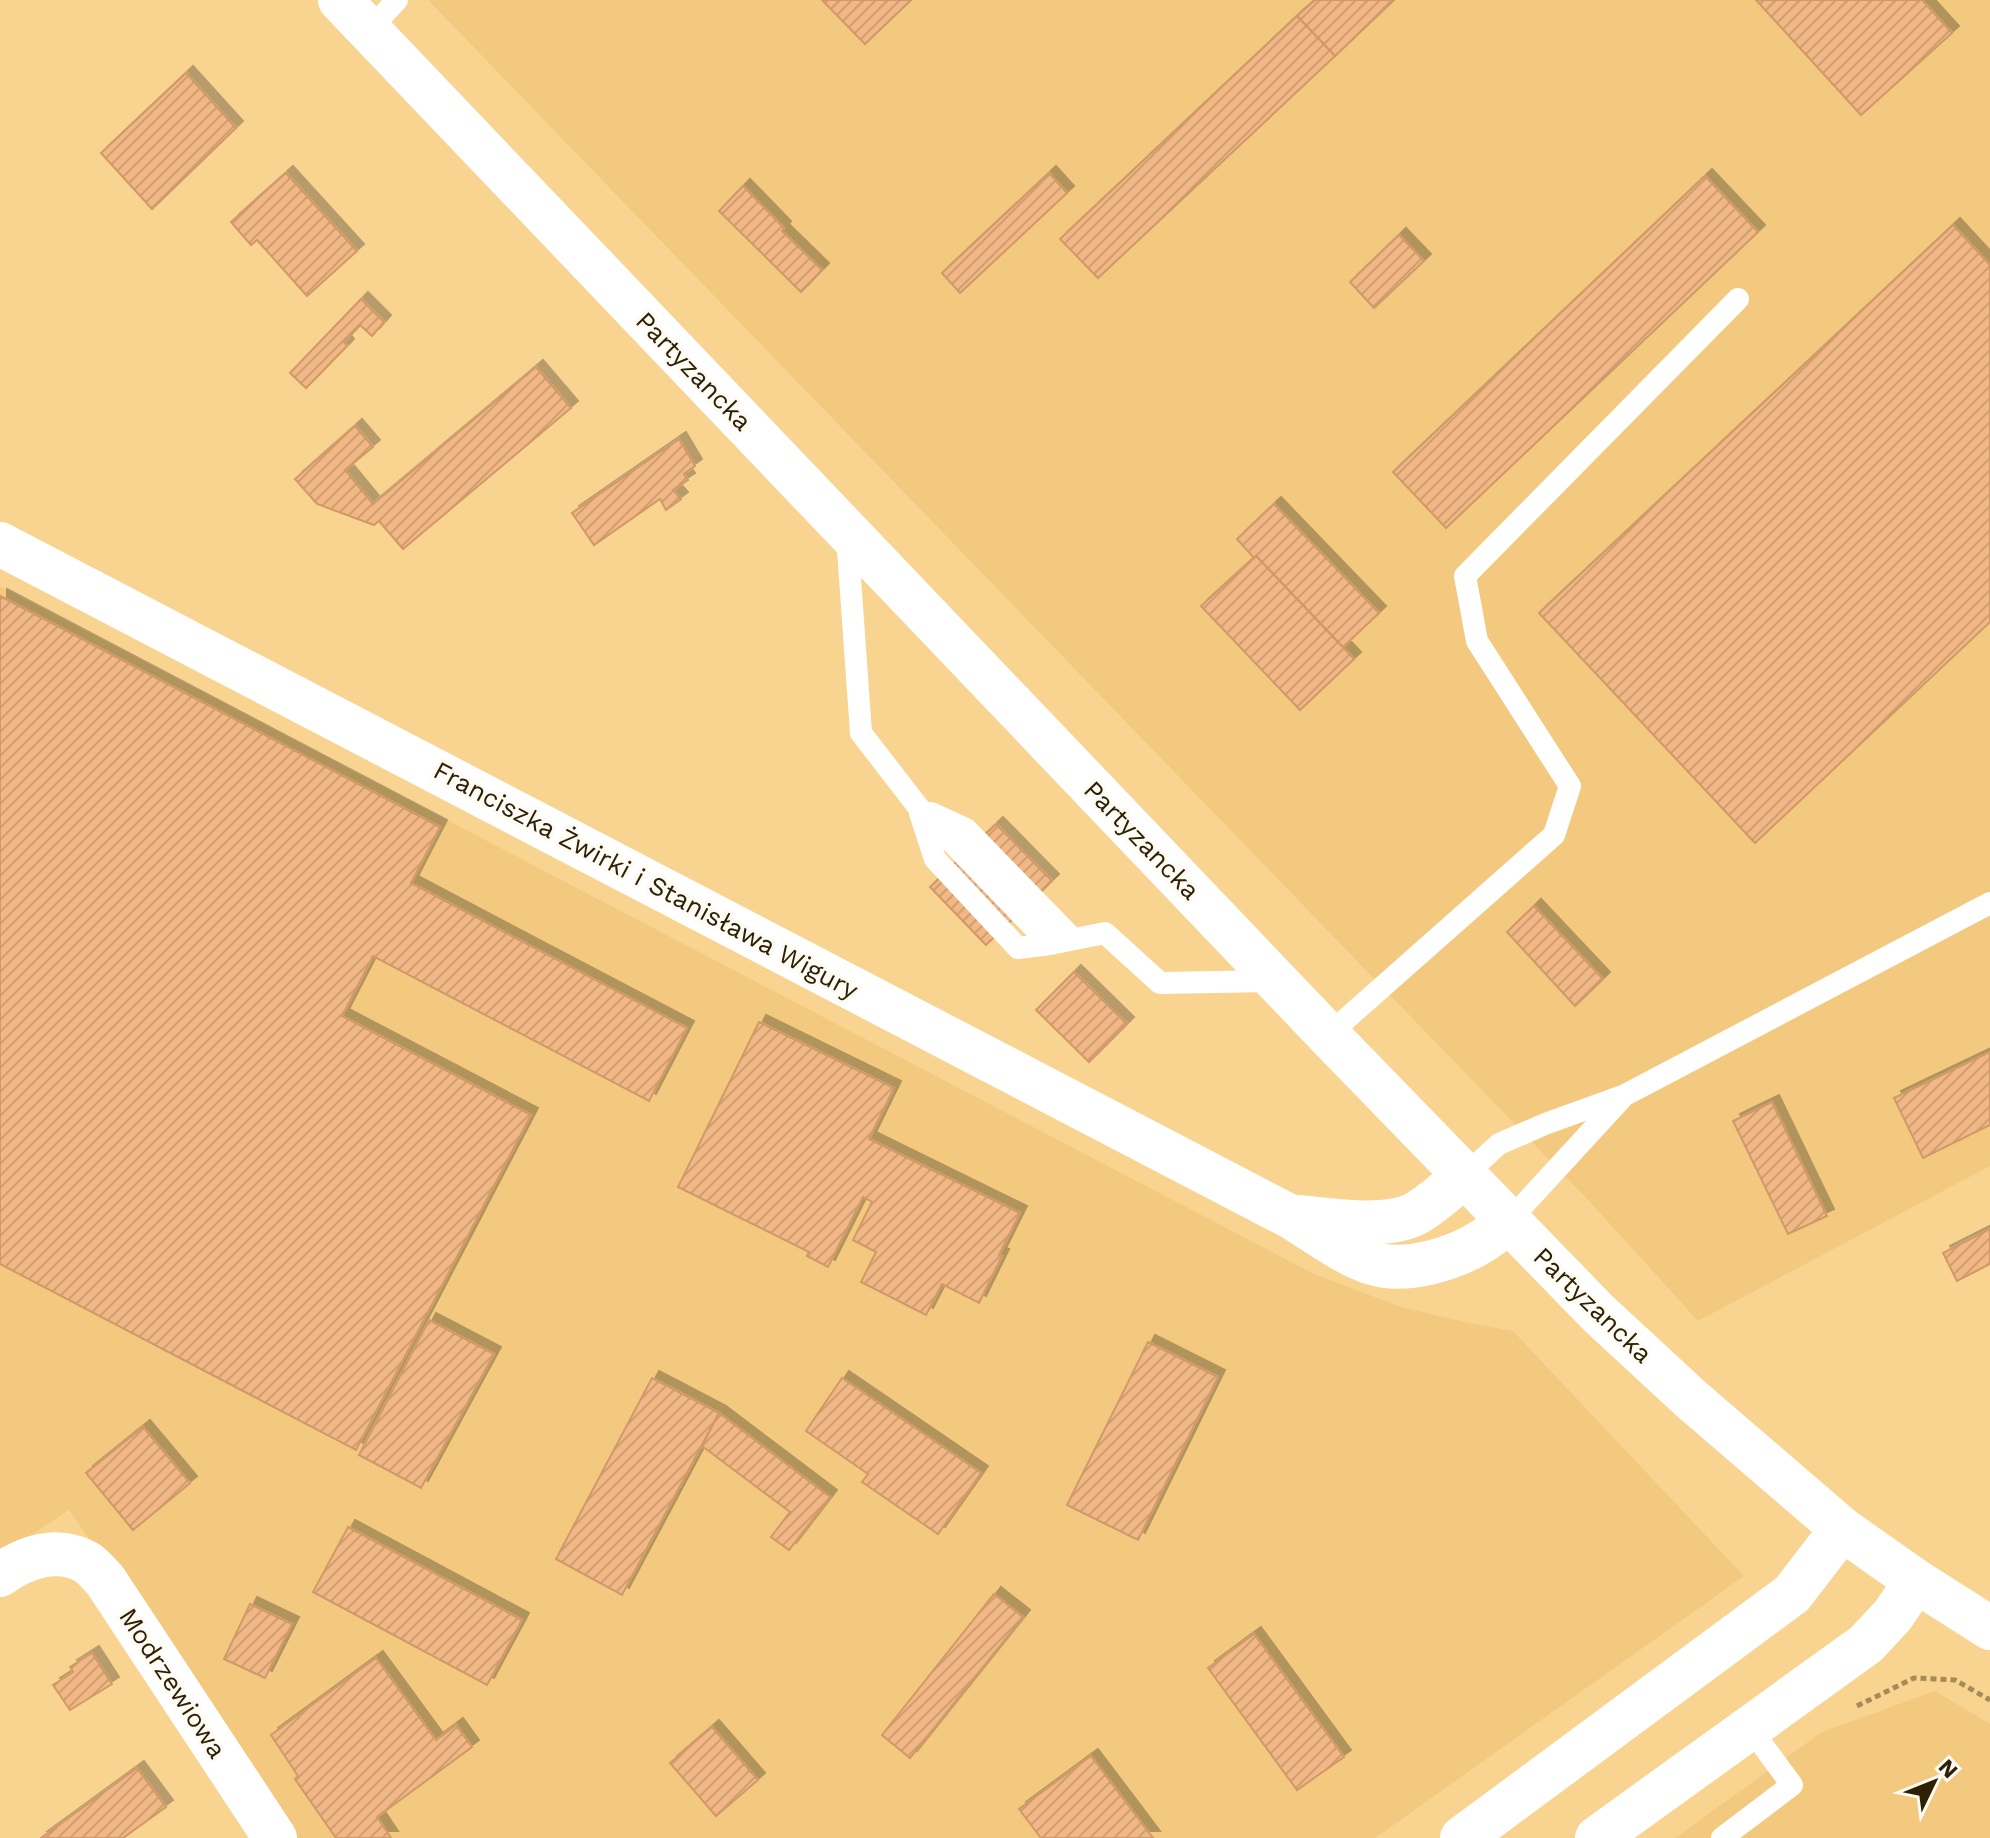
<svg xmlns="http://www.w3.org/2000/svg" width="1990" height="1838" viewBox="0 0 1990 1838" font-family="'Work Sans',sans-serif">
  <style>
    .built { fill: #f2c97e }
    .building { fill: url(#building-hatch); stroke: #d19967; stroke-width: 2; filter: url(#shadow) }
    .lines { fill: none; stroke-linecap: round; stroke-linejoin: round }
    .path { stroke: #a68b57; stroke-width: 5; stroke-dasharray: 6 4; stroke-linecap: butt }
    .service { stroke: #fff; stroke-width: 22 }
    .minor { stroke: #fff; stroke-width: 44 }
    .secondary { stroke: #fff; stroke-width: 44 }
    .labels { text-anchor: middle; stroke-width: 7; stroke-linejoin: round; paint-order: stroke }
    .street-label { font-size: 26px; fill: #2d2003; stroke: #fefaf4 }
  </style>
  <defs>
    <pattern id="building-hatch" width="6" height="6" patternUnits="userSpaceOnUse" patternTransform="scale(2)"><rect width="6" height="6" fill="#f1b885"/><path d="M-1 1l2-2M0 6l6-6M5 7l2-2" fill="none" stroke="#cf9e71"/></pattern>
    <filter id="shadow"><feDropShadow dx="7" dy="-7" stdDeviation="0" flood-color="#0004"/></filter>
  </defs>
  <rect width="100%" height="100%" fill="#f9d491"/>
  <g class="built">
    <polygon points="428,0 1990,0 1990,1166 1698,1321 1591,1203"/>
    <polygon points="0,586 1314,1274 1401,1307 1469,1323 1513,1331 1744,1576 1375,1838 297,1838 69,1510 0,1556"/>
    <polygon points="1935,1691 1990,1724 1990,1838 1675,1838 1822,1732"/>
  </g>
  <g class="building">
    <polygon points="822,0 911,0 865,44"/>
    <polygon points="1315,0 1394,0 1335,56 1297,16"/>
    <polygon points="1756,0 1922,0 1952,33 1861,115"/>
    <polygon points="1297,16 1335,56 1098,278 1060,239"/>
    <polygon points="186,73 236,128 152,209 101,153"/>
    <polygon points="286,173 357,251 307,296 257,240 251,245 231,222"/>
    <polygon points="1049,173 1067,193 960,293 942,273"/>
    <polygon points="1705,176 1758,232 1446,528 1393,472"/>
    <polygon points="743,186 784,228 782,231 822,270 801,292 719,211"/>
    <polygon points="1953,225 1990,265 1990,622 1755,843 1539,613"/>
    <polygon points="1399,235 1424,261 1374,308 1350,282"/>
    <polygon points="361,299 384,322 372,336 360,325 344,342 347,346 306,388 290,373"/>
    <polygon points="536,367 571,408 403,549 379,521 374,525 317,504 295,479 355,426 373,447 345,470 373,504"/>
    <polygon points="679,439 695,466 684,474 688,480 673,490 681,499 666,510 660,499 594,545 572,513"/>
    <polygon points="1274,504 1379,613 1343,647 1256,556 1254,558 1237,539"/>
    <polygon points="1256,556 1354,659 1300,710 1201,606"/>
    <polygon points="0,596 440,827 411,883 687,1028 649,1101 373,956 342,1016 531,1115 356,1450 0,1264"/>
    <polygon points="996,824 1052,881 986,945 930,887"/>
    <polygon points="1534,906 1603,979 1575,1006 1507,932"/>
    <polygon points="1074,972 1127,1024 1089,1062 1036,1010"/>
    <polygon points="759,1022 894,1088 869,1139 1020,1213 999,1255 1002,1256 979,1303 942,1284 926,1315 861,1282 876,1252 853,1240 872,1202 863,1197 828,1267 807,1256 809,1252 678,1187"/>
    <polygon points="1990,1052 1990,1125 1923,1158 1894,1098"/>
    <polygon points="1772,1102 1827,1216 1788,1234 1733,1121"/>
    <polygon points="1990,1229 1990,1264 1957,1281 1943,1253"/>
    <polygon points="429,1320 494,1354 421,1488 359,1455"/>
    <polygon points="1148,1342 1218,1377 1138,1540 1067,1505"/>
    <polygon points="652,1378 719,1413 622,1595 556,1559"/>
    <polygon points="842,1378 981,1473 938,1534 862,1482 868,1474 806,1431"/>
    <polygon points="719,1413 830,1497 789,1550 771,1537 790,1512 702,1446"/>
    <polygon points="143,1427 190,1483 133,1530 86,1473"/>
    <polygon points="348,1527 522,1620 487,1685 313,1592"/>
    <polygon points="994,1594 1023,1617 910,1758 882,1735"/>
    <polygon points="250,1604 292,1624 265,1678 224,1659"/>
    <polygon points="1254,1634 1344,1757 1297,1790 1208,1668"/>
    <polygon points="92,1653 112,1684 70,1710 53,1685 73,1672 70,1667"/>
    <polygon points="376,1658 436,1740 456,1725 472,1747 377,1817 391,1838 336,1838 295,1779 298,1776 271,1735"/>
    <polygon points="712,1727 758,1780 716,1816 670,1763"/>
    <polygon points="1091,1756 1153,1838 1041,1838 1019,1809"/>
    <polygon points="137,1768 166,1807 123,1838 41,1838"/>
  </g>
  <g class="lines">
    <polyline class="path" points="1857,1706 1914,1678 1955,1680 1990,1700"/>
    <g class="service">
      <polyline points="369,30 397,0"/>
      <polyline points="847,536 861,733 919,808 1050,944 1105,933 1160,983 1274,981"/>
      <polyline points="920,813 935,859 1018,948 1050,944"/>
      <polyline points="931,813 966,829 1073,939"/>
      <polyline points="1328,1035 1554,835 1570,786 1477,641 1465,576 1738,299"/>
      <polyline points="1464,1176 1499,1144 1545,1124 1625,1095 1990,903"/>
      <polyline points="1508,1222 1621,1099"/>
      <polyline points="1722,1838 1792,1785 1750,1728"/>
    </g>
    <g class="minor">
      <path d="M0,544L1291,1217C1314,1231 1346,1255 1372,1263C1405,1274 1455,1259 1484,1240C1492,1235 1500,1228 1508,1222"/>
      <path d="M1298,1217C1331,1220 1385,1229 1415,1214C1433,1204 1448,1189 1464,1176"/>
      <path d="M0,1575C25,1557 57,1546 86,1562C93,1566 99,1574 105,1580L275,1838"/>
    </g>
    <g class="secondary">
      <polyline points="340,0 1328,1035 1598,1313 1691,1399 1842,1529 1916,1581 1990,1628"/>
      <polyline points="1462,1838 1792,1594 1842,1529"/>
      <polyline points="1597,1838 1866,1644 1893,1615 1916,1581"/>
    </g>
  </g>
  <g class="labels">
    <g class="street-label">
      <text transform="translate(694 371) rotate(46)" y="9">Partyzancka</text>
      <text transform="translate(1142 840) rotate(46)" y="9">Partyzancka</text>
      <text transform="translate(646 880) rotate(28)" y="9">Franciszka Żwirki i Stanisława Wigury</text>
      <text transform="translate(1593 1305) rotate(44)" y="9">Partyzancka</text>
      <text transform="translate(173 1683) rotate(57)" y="9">Modrzewiowa</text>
    </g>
  </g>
  <g transform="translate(1934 1782) rotate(47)" stroke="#fefaf4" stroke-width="6" paint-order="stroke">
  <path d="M0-6L14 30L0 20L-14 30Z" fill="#2d2003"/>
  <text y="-12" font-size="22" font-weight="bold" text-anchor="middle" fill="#2d2003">N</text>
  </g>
</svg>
